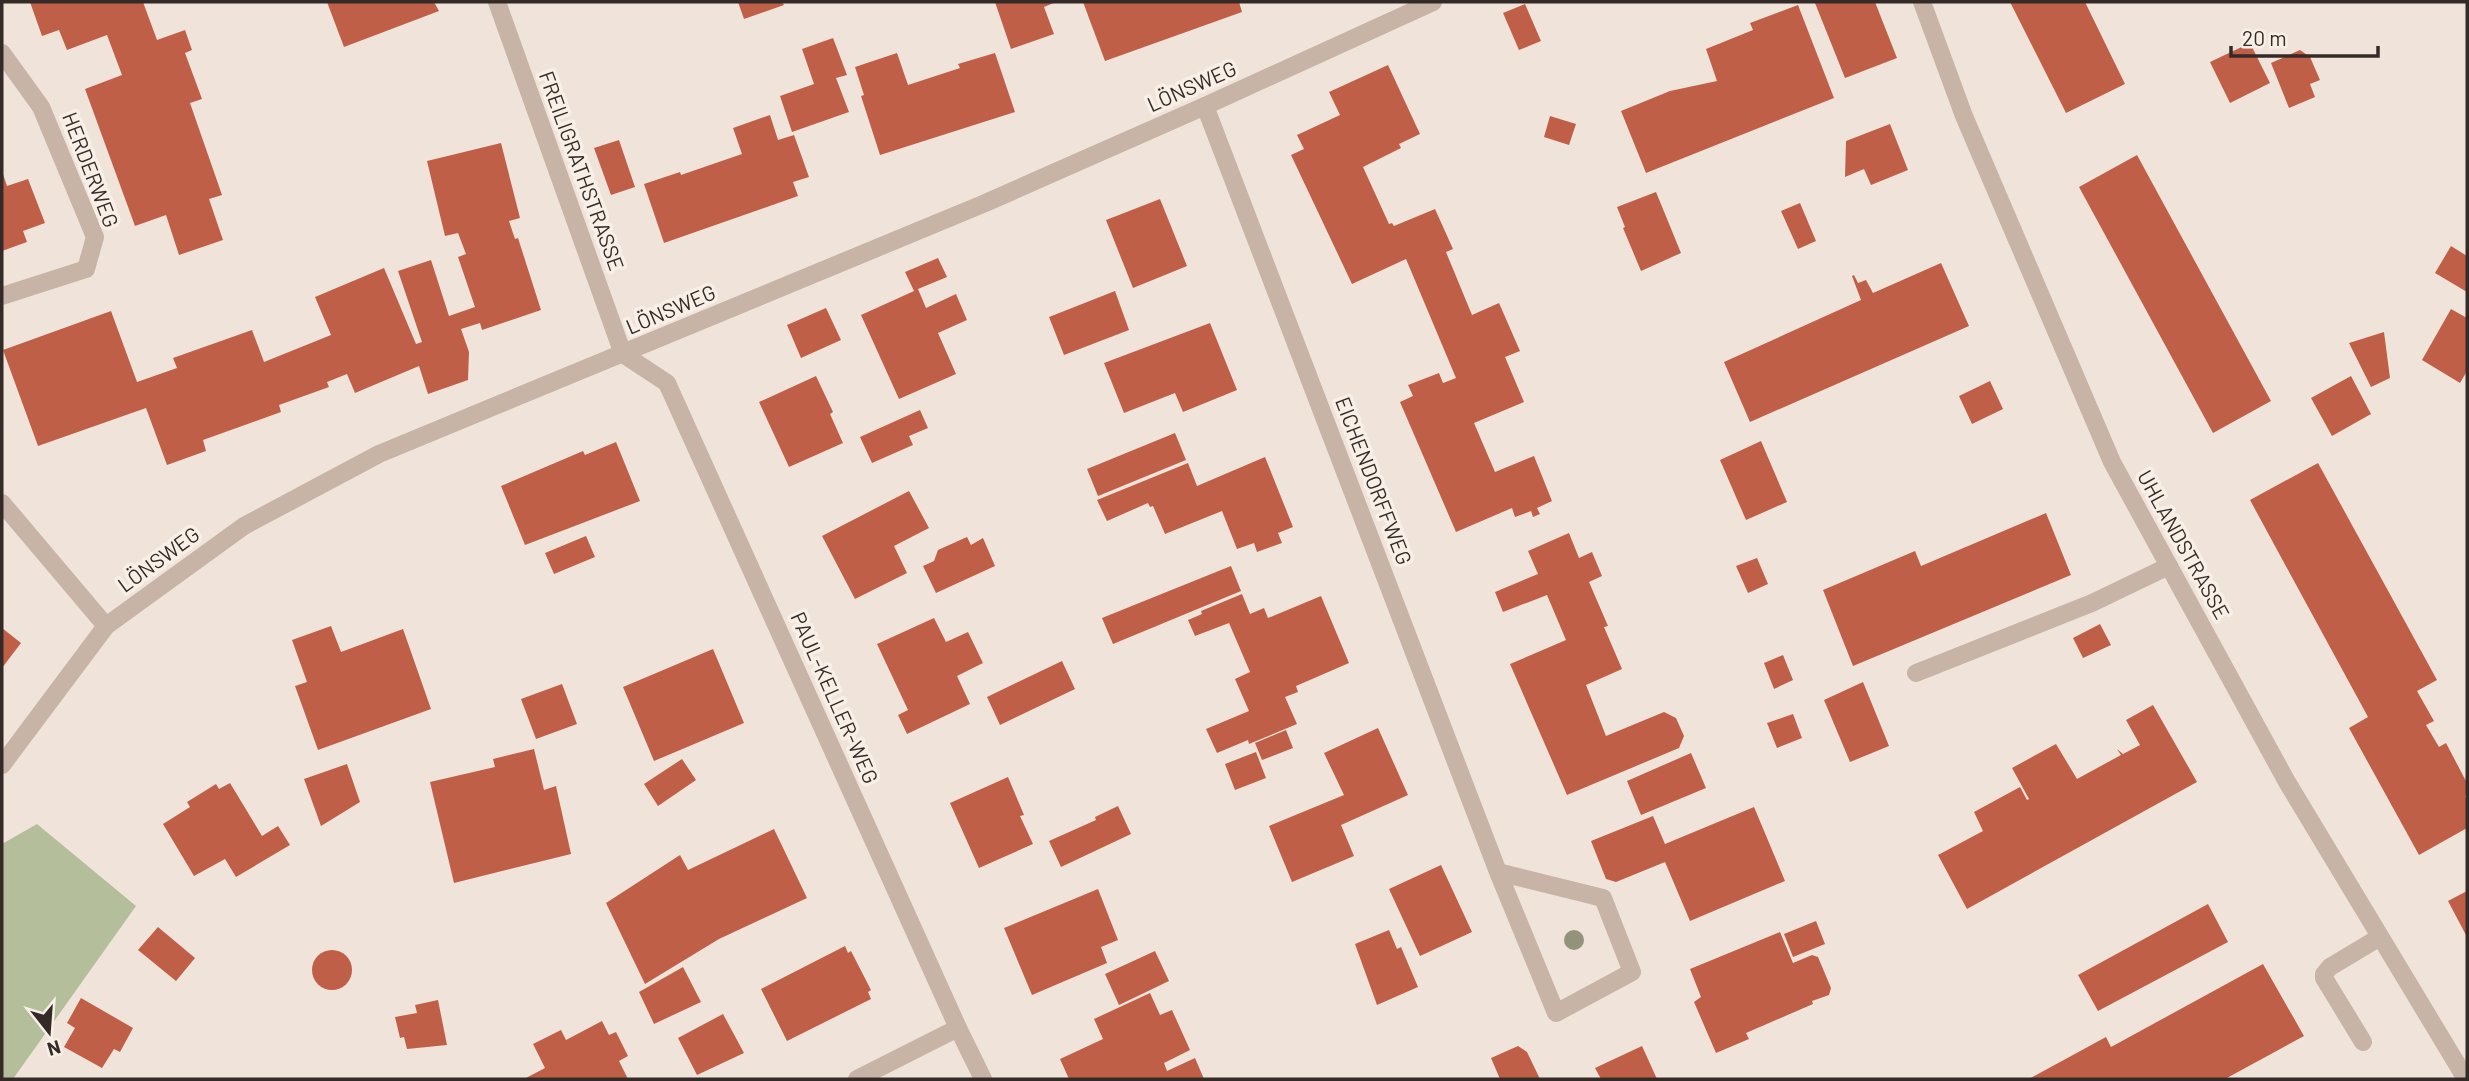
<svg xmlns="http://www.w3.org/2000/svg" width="2469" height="1081" viewBox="0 0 2469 1081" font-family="Barlow,sans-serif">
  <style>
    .green { fill: #b4be9b }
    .building { fill: #c05f48 }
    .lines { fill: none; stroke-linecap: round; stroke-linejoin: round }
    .lane { stroke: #c7b4a6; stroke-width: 18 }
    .street { stroke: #c7b4a6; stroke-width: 18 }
    .tree { fill: #92937a }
    .labels { text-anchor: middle; stroke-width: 7; stroke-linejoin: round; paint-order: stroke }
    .street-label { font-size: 21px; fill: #342a27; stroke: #f8efe6 }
  </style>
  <rect width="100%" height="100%" fill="#f0e4da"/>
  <polygon class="green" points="37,824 136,906 13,1079 2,1079 2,844"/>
  <g class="building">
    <polygon points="30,2 143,2 157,40 185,30 192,50 185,53 202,99 190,103 222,195 209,199 223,240 179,255 166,215 135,226 85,89 122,75 107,35 67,50 59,30 42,36"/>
    <polygon points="327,2 434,2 439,11 344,47"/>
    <polygon points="738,2 782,2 784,5 744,19"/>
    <polygon points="995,2 1056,2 1044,7 1054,34 1011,49"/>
    <polygon points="1083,2 1239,2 1242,12 1105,61"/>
    <polygon points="1817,2 1875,2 1897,58 1845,78 1815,3"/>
    <polygon points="2010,2 2085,2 2125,84 2066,113"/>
    <polygon points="1525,4 1541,41 1519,50 1503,13"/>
    <polygon points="1798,5 1834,98 1646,173 1621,111 1670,91 1717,81 1706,49 1753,30 1750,23"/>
    <polygon points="833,38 847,75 836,78 849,112 792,132 780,96 814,84 802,49"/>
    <polygon points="2250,43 2270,83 2230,103 2210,62"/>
    <polygon points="2300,50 2310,57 2320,80 2310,84 2315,97 2289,108 2271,63"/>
    <polygon points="897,53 908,85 960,68 958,64 995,53 1015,112 880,155 861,96 864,95 855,67"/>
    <polygon points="1388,65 1420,134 1399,144 1401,148 1363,167 1389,224 1392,223 1394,226 1435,209 1453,249 1446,252 1472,315 1499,303 1520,351 1505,357 1524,402 1474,423 1495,472 1534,456 1552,501 1537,508 1540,514 1533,517 1531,511 1515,517 1512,508 1456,532 1400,402 1413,396 1408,385 1439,373 1443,383 1456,378 1406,259 1352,284 1291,155 1304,149 1297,135 1340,115 1329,92"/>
    <polygon points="770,115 778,140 794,135 809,177 793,182 798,196 664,243 644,184 680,172 681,175 742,154 733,128"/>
    <polygon points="1550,116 1576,124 1569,145 1544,137"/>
    <polygon points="1890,124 1908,170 1871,185 1864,169 1845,177 1846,141"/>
    <polygon points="619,140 635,187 611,195 594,148"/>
    <polygon points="501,143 520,218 509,221 515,239 518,238 541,310 482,330 480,323 461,329 469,352 468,380 428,394 419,366 355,393 347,374 327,382 329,387 279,405 281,412 203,440 206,451 167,465 146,408 38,446 3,350 111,311 137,382 177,368 173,358 252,330 264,362 331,335 315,297 384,268 416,344 422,342 398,271 431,260 449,316 475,307 458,257 466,254 458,233 445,236 427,161"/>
    <polygon points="2137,155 2271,401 2213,433 2079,187"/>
    <polygon points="2,171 7,186 28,179 45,223 23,231 27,242 2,251"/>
    <polygon points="1656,192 1681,253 1641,271 1623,228 1625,227 1617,207"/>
    <polygon points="1160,199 1187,266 1133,288 1106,220"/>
    <polygon points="1800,203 1816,241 1798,249 1781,211"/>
    <polygon points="2451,246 2467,256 2467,292 2435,273"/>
    <polygon points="938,258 947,277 918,289 926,308 956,294 967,320 938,333 956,374 899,399 861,315 914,291 905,272"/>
    <polygon points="1941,263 1969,326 1750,422 1724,362 1861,300 1852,276 1854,275 1858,283 1866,280 1873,293"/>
    <polygon points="1115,291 1129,330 1064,355 1049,317"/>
    <polygon points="826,308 841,340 801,358 787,325"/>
    <polygon points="2451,309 2467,318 2467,371 2460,383 2422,360"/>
    <polygon points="1210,323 1237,390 1183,412 1175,393 1124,413 1104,363"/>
    <polygon points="2384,332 2390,378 2371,387 2349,343"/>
    <polygon points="816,376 833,412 830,414 843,443 789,467 759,402"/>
    <polygon points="2351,376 2371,414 2332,436 2311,398"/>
    <polygon points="1990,381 2003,409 1972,424 1959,396"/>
    <polygon points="920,410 928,428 909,436 913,445 872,463 860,437"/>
    <polygon points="1175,433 1186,460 1098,496 1087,469"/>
    <polygon points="1761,441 1787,502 1746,520 1720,460"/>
    <polygon points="616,442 640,501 525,545 501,486 583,451 585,455"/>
    <polygon points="1265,457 1293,527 1278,533 1282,543 1257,552 1254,543 1237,549 1222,511 1165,534 1153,506 1150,507 1148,503 1107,521 1097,500 1188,463 1197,486"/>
    <polygon points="2318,463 2437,680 2417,691 2434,721 2426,725 2439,747 2446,743 2467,783 2467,795 2465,796 2467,800 2467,828 2419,855 2349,728 2368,717 2250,500"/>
    <polygon points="909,491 929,528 894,546 907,573 855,599 822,536"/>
    <polygon points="2046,513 2071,575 1853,666 1823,590 1915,551 1921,566"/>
    <polygon points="1569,533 1579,558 1592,552 1602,576 1589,582 1608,626 1604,627 1622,669 1586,685 1606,736 1664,712 1676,718 1684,736 1679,748 1567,795 1510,664 1566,640 1547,595 1503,612 1495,592 1538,574 1528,551"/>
    <polygon points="586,536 595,557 554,574 545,553"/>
    <polygon points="967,537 971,545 983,538 995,566 936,593 923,566 934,561 938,550"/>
    <polygon points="1757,558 1768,584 1748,593 1736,566"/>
    <polygon points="1231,566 1241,591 1113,644 1102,618"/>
    <polygon points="1242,594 1250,614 1264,608 1268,618 1321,596 1349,663 1296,686 1298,692 1285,697 1297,724 1249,744 1248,740 1217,753 1206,729 1249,711 1235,679 1250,672 1229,623 1195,636 1188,620 1202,614 1201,611"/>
    <polygon points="934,618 946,642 968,632 983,663 957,676 970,704 907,734 898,715 908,710 877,644"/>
    <polygon points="2100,624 2111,645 2083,658 2073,638"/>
    <polygon points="331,626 341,652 403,629 431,709 318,750 295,686 307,682 292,640"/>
    <polygon points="2,628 21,643 2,668"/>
    <polygon points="713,649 744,723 654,761 623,687"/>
    <polygon points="1783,655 1793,680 1774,689 1764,663"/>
    <polygon points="1062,661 1075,689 1000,725 987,697"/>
    <polygon points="1863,682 1889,746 1850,762 1824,700"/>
    <polygon points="562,684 577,724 536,739 521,699"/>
    <polygon points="2153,705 2197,782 1967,909 1938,855 1983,831 1974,812 2020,787 2027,800 2029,799 2012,768 2056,744 2077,779 2121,755 2117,749 2123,754 2140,745 2126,720"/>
    <polygon points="1793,714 1802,738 1777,748 1767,723"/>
    <polygon points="1378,728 1408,795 1341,825 1354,856 1292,882 1269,826 1344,795 1324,753"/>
    <polygon points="1286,730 1293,748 1262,760 1255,743"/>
    <polygon points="534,749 544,790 556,786 571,854 454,883 430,782 495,767 493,759"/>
    <polygon points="1256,752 1266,778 1235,790 1225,764"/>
    <polygon points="1691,753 1706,788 1641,815 1627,781"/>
    <polygon points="682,759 696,780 658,806 644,784"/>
    <polygon points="347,764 360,802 321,826 304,779"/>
    <polygon points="1008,777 1024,815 1020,816 1033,844 979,868 950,803"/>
    <polygon points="230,783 262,836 278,826 290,845 236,877 225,859 194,876 163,824 190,807 187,802 216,784 219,789"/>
    <polygon points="1118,806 1131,834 1061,867 1049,841 1096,820 1095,817"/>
    <polygon points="1754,807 1785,881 1690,921 1665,862 1616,882 1606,879 1591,841 1653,816 1665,844"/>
    <polygon points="774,829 807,898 719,939 645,984 606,903 680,855 688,870"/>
    <polygon points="1441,865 1472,932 1420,956 1389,889"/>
    <polygon points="1098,889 1118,940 1101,947 1107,963 1032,995 1004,928"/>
    <polygon points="2467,891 2467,937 2448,901"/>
    <polygon points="2208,904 2228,942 2098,1011 2078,975"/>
    <polygon points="1816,921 1825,944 1793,957 1784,934"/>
    <polygon points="158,927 195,958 176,981 138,950"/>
    <polygon points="1389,930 1397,949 1401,947 1418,987 1377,1005 1355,944"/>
    <polygon points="1780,932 1793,963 1812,955 1818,957 1831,988 1829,995 1812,1001 1813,1004 1746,1033 1749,1039 1716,1053 1694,1002 1701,997 1690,969"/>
    <polygon points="845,946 848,953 851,951 871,990 868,992 871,999 787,1041 761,989"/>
    <circle cx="332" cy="970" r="20"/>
    <polygon points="1155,951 1169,981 1119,1005 1105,974"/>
    <polygon points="2263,964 2304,1036 2225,1079 2029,1079 2106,1037 2111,1047"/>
    <polygon points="683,967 701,1002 654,1024 639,992"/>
    <polygon points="1150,993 1160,1015 1172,1010 1190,1050 1164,1063 1167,1071 1195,1058 1204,1079 1069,1079 1060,1059 1103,1039 1094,1019"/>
    <polygon points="81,998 133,1028 120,1052 114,1049 102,1068 64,1047 75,1028 67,1023"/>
    <polygon points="438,1000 447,1045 407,1049 404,1037 400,1038 395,1017 417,1013 415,1005"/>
    <polygon points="723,1014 744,1053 697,1075 678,1038"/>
    <polygon points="602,1021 609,1035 616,1032 628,1056 619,1061 628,1079 524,1079 545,1068 533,1044 561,1030 566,1040"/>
    <polygon points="1518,1046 1527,1052 1540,1079 1500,1079 1491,1058"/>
    <polygon points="1642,1046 1657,1079 1601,1079 1595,1068"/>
  </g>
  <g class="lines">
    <g class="lane">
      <polyline points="1916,673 2092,603 2169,566"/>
      <polyline points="2363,1042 2324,978 2324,974 2330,967 2380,937"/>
    </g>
    <g class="street">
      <polyline points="497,2 623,354"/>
      <polyline points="1922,2 1964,116 2112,462 2287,782 2466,1079"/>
      <polyline points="2,53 41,107 95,237 86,269 2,296"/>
      <polyline points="1205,106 1498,872 1556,1013 1632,972 1603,898 1498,872"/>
      <polyline points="623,354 667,383 958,1028 983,1079"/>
      <polyline points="2,503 106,626"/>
      <polyline points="2,765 106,626 244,526 379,454 983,204 1205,106 1433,2"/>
      <polyline points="857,1079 958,1028"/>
    </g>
  </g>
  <circle class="tree" cx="1574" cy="940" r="10"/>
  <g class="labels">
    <g class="street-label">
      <text transform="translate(1192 87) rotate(-24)" y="7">LÖNSWEG</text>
      <text transform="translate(90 170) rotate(69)" y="7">HERDERWEG</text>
      <text transform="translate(581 171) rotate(70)" y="7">FREILIGRATHSTRASSE</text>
      <text transform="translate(671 310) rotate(-23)" y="7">LÖNSWEG</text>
      <text transform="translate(1373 481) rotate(69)" y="7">EICHENDORFFWEG</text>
      <text transform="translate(2183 545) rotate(61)" y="7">UHLANDSTRASSE</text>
      <text transform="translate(159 560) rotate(-36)" y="7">LÖNSWEG</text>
      <text transform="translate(834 698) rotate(66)" y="7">PAUL-KELLER-WEG</text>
    </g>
  </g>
  <rect width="2469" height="1081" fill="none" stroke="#342a27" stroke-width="7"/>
  <g transform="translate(49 1032) rotate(163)" stroke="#f8efe6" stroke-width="5" paint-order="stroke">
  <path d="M0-5L12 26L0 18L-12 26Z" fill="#342a27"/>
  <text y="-10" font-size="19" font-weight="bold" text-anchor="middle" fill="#342a27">N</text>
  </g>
  <path d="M2231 46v10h147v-10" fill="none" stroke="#342a27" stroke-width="3.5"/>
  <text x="2242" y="46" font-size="21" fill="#342a27" stroke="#f8efe6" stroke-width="5" paint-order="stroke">20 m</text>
</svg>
